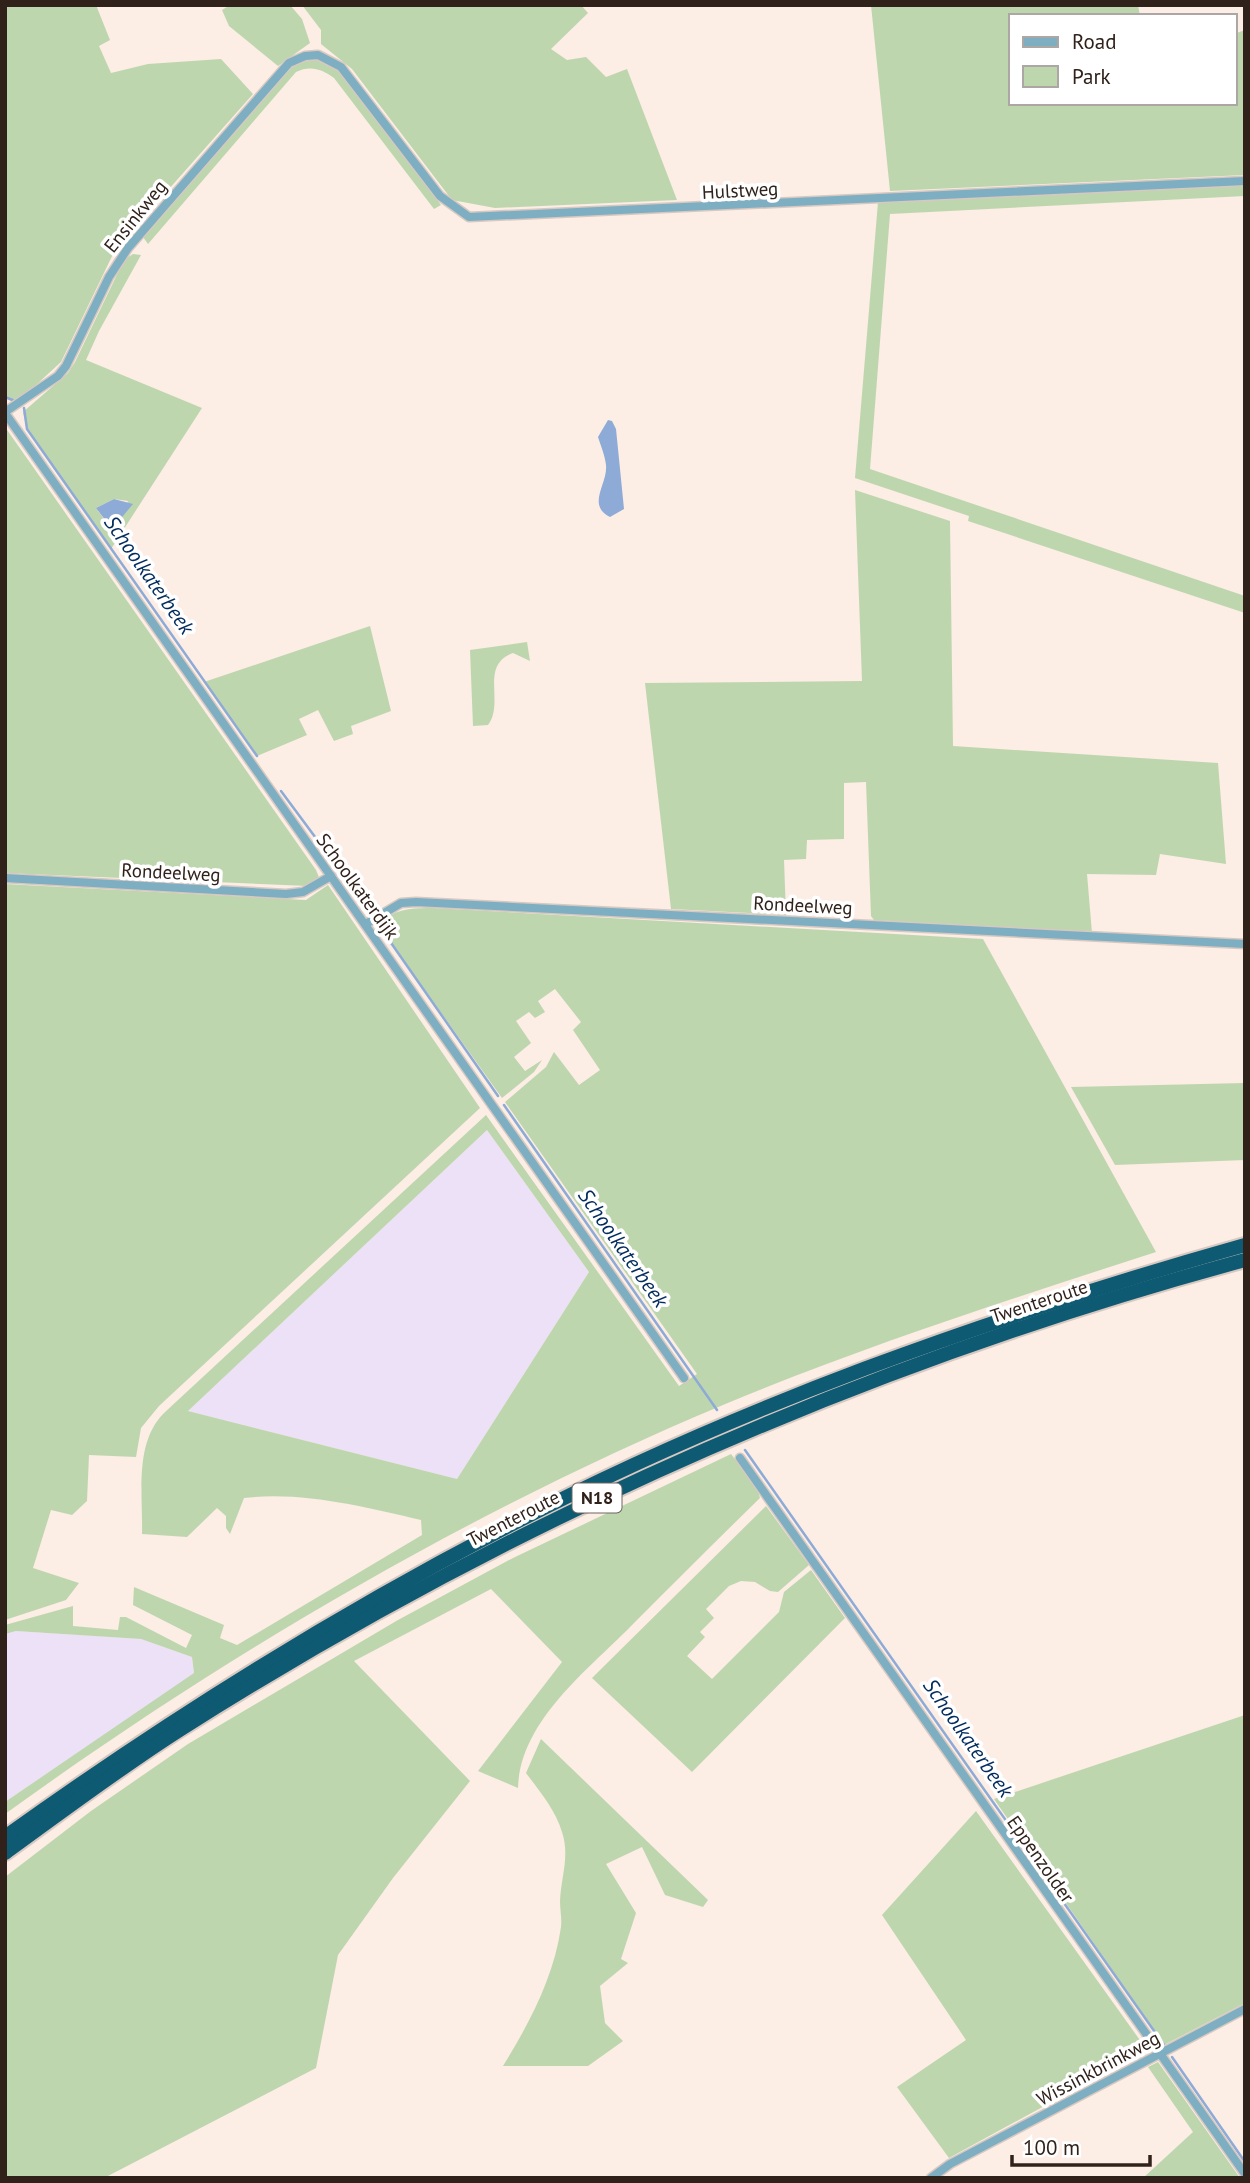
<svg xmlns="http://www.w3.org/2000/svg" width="1250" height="2183" viewBox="0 0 1250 2183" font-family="'PT Sans',sans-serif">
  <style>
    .industrial { fill: #ece1f6 }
    .green { fill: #bed6ae; fill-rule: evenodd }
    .water { fill: #8dabd6 }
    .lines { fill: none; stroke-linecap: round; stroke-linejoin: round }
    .stream { stroke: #8dabd6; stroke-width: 2.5 }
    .street-casing { stroke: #d7c8c1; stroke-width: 11 }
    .highway-casing { stroke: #d7c8c1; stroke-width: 18 }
    .street { stroke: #7daec1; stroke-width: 8 }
    .highway { stroke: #0d5a72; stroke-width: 14 }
    .labels { text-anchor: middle; stroke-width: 7; stroke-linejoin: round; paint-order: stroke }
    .shield { fill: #fff; stroke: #6e645f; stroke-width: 2 }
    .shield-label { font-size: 18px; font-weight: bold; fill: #30221b }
    .street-label { font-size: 19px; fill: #30221b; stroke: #fff }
    .water-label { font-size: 21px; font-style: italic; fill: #022b5e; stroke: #fff }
  </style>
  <rect width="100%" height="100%" fill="#fcede5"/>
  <g class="industrial">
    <polygon points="487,1130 589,1272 457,1479 188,1411"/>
    <polygon points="16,1631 141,1639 192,1657 194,1674 5,1802 5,1634"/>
  </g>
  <g class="green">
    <polygon points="5,5 96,5 110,40 99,46 111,73 148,64 221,59 253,94 115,250 61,362 24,396 11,401 5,397"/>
    <polygon points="230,5 290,5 302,19 310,43 278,66 229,26 222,10"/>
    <polygon points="302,5 581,5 588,13 551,49 567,60 586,57 606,77 627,69 677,200 495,208 452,200 352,69 321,44 321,30"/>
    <polygon points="871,5 1138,5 1140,16 1010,16 1010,103 1234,103 1234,34 1245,30 1245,175 890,191"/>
    <path d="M313,57L331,61L345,76L441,205L434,209L334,78C322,69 310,65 296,72L148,244L143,237L293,63Z"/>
    <polygon points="1245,185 1245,196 890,214 870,469 1245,596 1245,613 968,521 969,516 855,478 878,202"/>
    <path d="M133,254L141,255L99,331L86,360L202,408L111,549L27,429L23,412L68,373L75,362L124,260ZM114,499L128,501L115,529H111L96,508Z"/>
    <polygon points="5,427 316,870 320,880 308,886 5,873"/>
    <polygon points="855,490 950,521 953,746 1218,763 1226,864 1160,854 1156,875 1087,874 1092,933 874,920 871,916 866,782 844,783 844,839 807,840 806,859 784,860 786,915 671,909 645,683 862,681"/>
    <polygon points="370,626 391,711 351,726 353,734 334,741 318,710 299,719 307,735 257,756 204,682"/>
    <path d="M527,642L530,661L513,653C479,665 505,703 488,725L473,726L470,650Z"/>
    <polygon points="5,884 306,900 328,885 480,1108 159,1406 141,1428 136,1457 89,1455 87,1501 72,1515 51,1510 33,1568 79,1583 66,1600 5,1620"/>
    <path d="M434,908L983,939L1156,1252C1011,1299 864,1346 723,1405C470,1511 228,1653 5,1814V1802L194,1673L192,1657L141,1639L16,1631L5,1634V1625L73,1606V1626L118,1630L120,1617H126L186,1648L192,1635L133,1605L134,1587L224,1625L220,1638L237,1645L422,1535L421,1520C365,1507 302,1491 244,1498L230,1534L226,1528V1516L217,1508L187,1537L142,1534C143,1494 134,1443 164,1413L486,1115L679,1386L697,1374L505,1102L546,1067L554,1052L579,1085L600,1070L573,1030L581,1022L555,989L538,1001L545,1012L535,1018L529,1012L516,1021L531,1043L514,1057L525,1071L542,1060L534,1072L502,1098L382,930L385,918C401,908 415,908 434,908ZM487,1130L589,1272L457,1479L188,1411Z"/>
    <polygon points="1245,1083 1245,1160 1115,1165 1071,1087"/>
    <path d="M731,1454L757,1488L760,1498C718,1539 677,1580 635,1622C592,1667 520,1719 518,1788L478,1771L562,1662L491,1589L354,1661L470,1781L393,1878L338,1955L316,2068L104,2178H5V1877L91,1811L188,1744L398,1620L513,1558Z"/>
    <polygon points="766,1506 809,1565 778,1592 770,1591 755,1582 741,1581 729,1586 706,1609 714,1618 700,1632 705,1637 687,1656 712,1679 779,1612 784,1592 811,1570 845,1618 692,1772 592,1678"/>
    <polygon points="1245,1715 1245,2003 1164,2045 994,1799"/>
    <path d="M541,1739L708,1900L703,1907L665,1895L642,1847L606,1864L636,1913L621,1959L628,1963L600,1986L605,2023L623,2041L588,2066H503C529,2024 554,1977 561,1927C562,1918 560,1910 560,1901C561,1877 570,1856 562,1832C555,1809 540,1792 526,1773Z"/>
    <polygon points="976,1811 1147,2050 949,2158 897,2087 966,2040 882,1915"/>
    <polygon points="1158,2062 1240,2178 1143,2178 1193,2132 1148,2067"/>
  </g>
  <g class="water">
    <path d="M608,420L612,421L616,429L624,509L610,517C586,505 608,484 606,465C605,456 601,446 598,437Z"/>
    <polygon points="114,499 133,504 112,529 96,508"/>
  </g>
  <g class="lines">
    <g class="stream">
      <polyline points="5,397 15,401"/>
      <polyline points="24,408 27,429 257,756"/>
      <polyline points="281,791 367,907"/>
      <polyline points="382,930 498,1096"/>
      <polyline points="504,1105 717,1410"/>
      <polyline points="745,1450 1164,2045"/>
      <polyline points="1172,2057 1245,2162"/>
    </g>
    <g class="street-casing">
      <g id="street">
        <polyline points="5,412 58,376 66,366 109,277 128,248 289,63 305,56 318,55 341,67 440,196 469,217 1245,181"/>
        <polyline points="5,413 684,1378"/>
        <polyline points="5,878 286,894 303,892 331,876"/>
        <polyline points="366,924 401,903 416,902 1245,944"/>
        <polyline points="740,1458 1245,2174"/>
        <polyline points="931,2178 950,2164 1245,2009"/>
      </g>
    </g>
    <g class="highway-casing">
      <g id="highway">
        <path d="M5,1837C164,1723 328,1620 501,1530C736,1407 990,1317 1245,1245"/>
        <path d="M5,1853C63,1811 121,1767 181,1729C511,1520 868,1362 1245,1260"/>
      </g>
    </g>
    <use href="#street" class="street"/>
    <use href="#highway" class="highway"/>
  </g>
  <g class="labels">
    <rect class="shield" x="572.5" y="1483.5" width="49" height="29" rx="5"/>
    <g class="shield-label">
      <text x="597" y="1504">N18</text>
    </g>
    <g class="street-label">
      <text transform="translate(740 190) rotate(-3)" y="7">Hulstweg</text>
      <text transform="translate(135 216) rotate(-51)" y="7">Ensinkweg</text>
      <text transform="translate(171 872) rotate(3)" y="7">Rondeelweg</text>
      <text transform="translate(358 886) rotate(54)" y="7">Schoolkaterdijk</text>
      <text transform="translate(803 905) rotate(3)" y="7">Rondeelweg</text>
      <text transform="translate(1039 1301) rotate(-18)" y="7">Twenteroute</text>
      <text transform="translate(513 1518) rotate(-27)" y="7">Twenteroute</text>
      <text transform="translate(1041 1859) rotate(55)" y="7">Eppenzolder</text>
      <text transform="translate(1098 2068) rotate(-28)" y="7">Wissinkbrinkweg</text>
    </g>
    <g class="water-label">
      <text transform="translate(149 575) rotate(55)" y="7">Schoolkaterbeek</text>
      <text transform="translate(623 1248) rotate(55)" y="7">Schoolkaterbeek</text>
      <text transform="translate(968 1738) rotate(55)" y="7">Schoolkaterbeek</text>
    </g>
  </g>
  <rect width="1250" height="2183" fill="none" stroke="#30221b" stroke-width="14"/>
  <rect x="1009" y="14" width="228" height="91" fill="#ffffff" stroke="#aca7a4" stroke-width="2"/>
  <rect x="1023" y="37" width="35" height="10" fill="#7daec1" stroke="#aca7a4" stroke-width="2"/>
  <text x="1072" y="49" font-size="21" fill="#30221b">Road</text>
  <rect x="1023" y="66" width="35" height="21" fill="#bed6ae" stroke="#aca7a4" stroke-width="2"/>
  <text x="1072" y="84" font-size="21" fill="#30221b">Park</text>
  <path d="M1012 2155v10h138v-10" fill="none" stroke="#30221b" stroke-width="3.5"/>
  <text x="1023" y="2155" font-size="21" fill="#30221b" stroke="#ffffff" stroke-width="5" paint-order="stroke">100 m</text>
</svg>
